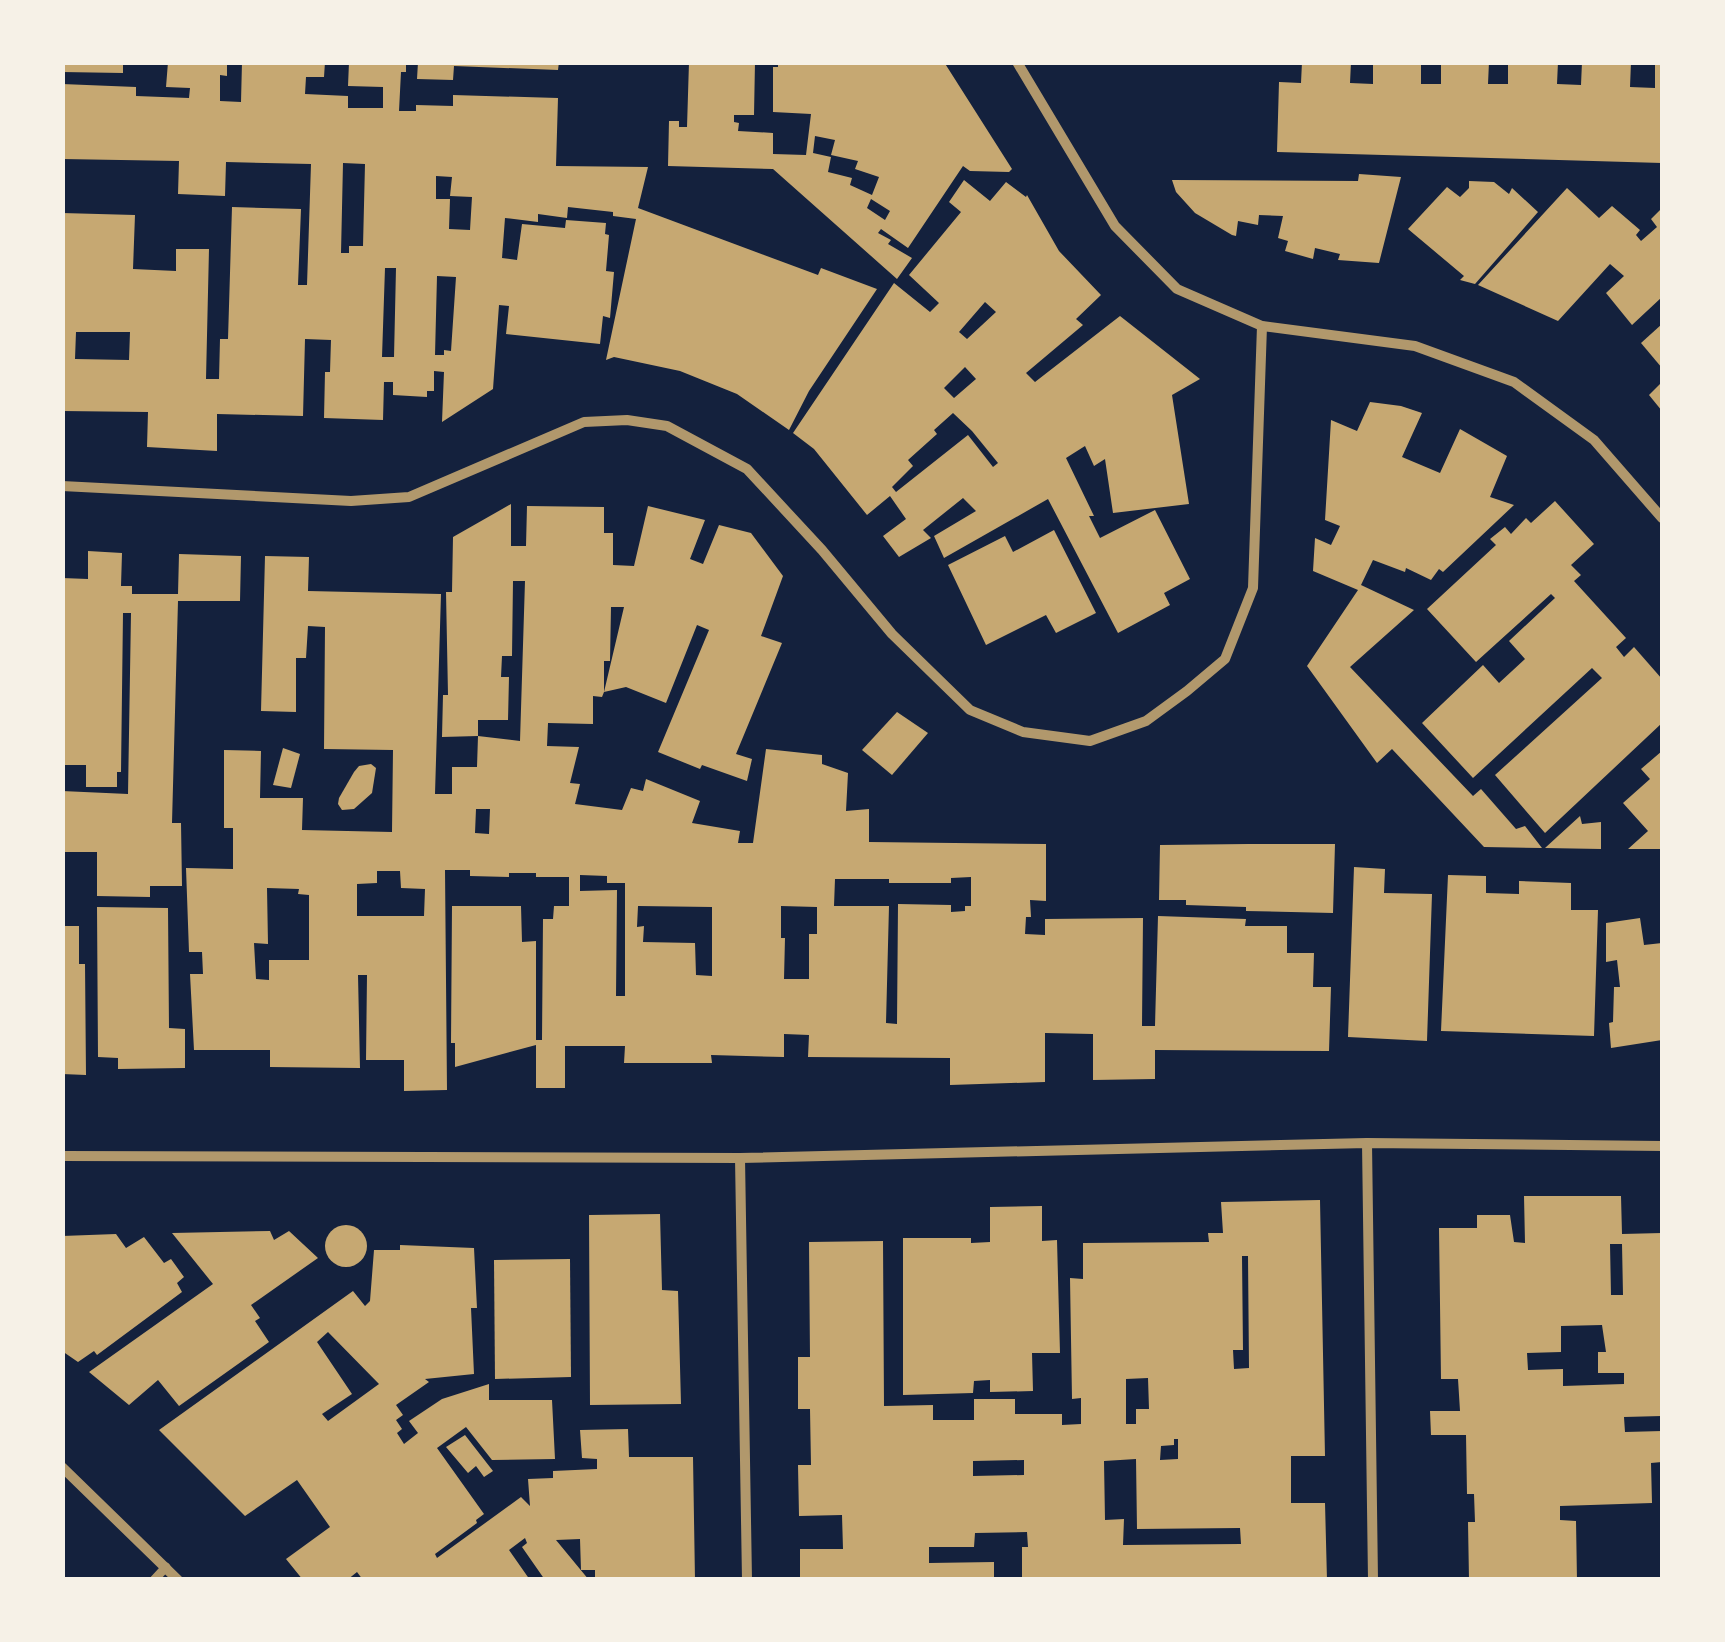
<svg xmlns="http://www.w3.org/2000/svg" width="1725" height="1642" viewBox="0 0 1725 1642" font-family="Figtree,sans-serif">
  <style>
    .building { fill: #c6a872; fill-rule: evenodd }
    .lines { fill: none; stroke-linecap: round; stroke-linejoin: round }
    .pedestrian { stroke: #b1986c; stroke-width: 9 }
    .minor { stroke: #b1986c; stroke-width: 10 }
  </style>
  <rect width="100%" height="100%" fill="#14213d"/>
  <g class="building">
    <polygon points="62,62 123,62 123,73 62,72"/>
    <path d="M168,62H227V76L220,75V101L241,102L242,62H325L324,77H306L305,94L348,96V108H383V87L348,86L349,62H406V72H401L399,111H416V105L453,106V95L558,98L556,166L648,167L638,208L818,275L821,268L877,289L809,391L789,430L737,394L680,371L614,357L606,360L636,219L613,216V212L568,207L567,218L538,214V222L505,218L502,258L517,260L522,224L565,228L566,220L606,223L605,234L609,235L606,271L614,272L610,318L603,316L600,344L506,334L509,306L499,305L493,389L442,422L444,372L434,371V391H427V397L393,395V382H384L383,420L324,418L325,372H330L331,340L305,339L303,416L217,414V451L147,447L148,412L62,411V213L135,215L133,269L176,271V249H209L206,379H219L220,339H228L232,207L301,209L298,285H307L311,164L226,162L225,196L178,194L179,161L62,159V84L136,87V96L189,98L190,88L166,87ZM343,163L365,164L363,246H349V253H341ZM436,176L452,177L450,196L472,197L470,230L449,229L450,199H436ZM385,268H396L394,357H382ZM437,276L456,277L451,351L444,350V355H435ZM76,332H130L129,360L75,359Z"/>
    <polygon points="418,62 559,62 558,70 454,66 453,80 417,79"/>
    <path d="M689,62H755L754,115H734V122L739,123L738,131L773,133V154L806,155L811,114L773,112V67H778V62H944L1012,169L1009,172L970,171L963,166L908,248L881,229L878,233L891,240L888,244L912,258L897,279L773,169L668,166L669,121H679V127H687ZM815,136L835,140L831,155L858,161L855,169L879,177L872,195L850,185L852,178L828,172L831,157L813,153ZM871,199L890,211L885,220L867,208Z"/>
    <polygon points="1302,62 1351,62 1350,83 1373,84 1373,62 1421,62 1421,84 1441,84 1441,62 1489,62 1488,84 1508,84 1508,62 1558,62 1557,84 1581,85 1582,62 1631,62 1630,87 1655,88 1655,62 1662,62 1662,163 1277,152 1279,82 1301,83"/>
    <polygon points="1359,174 1401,177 1379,263 1338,260 1340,254 1315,248 1313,259 1285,251 1288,241 1278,238 1283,216 1259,215 1258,225 1238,221 1236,236 1232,235 1195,213 1176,192 1172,180 1358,181"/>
    <path d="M964,180L990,201L1006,182L1026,197L1027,195L1059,251L1101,295L1076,319L1083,325L1026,373L1035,382L1120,316L1200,379L1172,395L1189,504L1113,513L1105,459L1094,466L1085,446L1066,458L1094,516H1089L1100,538L1155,510L1190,579L1164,593L1170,605L1118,633L1048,499L944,558L934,536L976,511L963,498L923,530L931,538L899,557L883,536L906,519L890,496L867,515L814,449L793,433L894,283L930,312L939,303L909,275L961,212L949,202ZM985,302L996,312L967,339L959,332ZM965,367L976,379L954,398L944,388ZM953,413L972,431L998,463L993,467L968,435L896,492L892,487L913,466L908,460L937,434L934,430Z"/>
    <polygon points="1469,181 1494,182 1509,194 1512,188 1538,212 1475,284 1460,280 1464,276 1408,229 1447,187 1460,197 1469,188"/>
    <polygon points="1567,188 1599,218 1612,206 1640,230 1636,235 1641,241 1657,227 1651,219 1662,208 1662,297 1632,325 1606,293 1624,276 1610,264 1558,321 1478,285"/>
    <polygon points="1662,324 1662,368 1641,343"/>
    <polygon points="1662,382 1662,411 1649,395"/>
    <polygon points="1370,402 1401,406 1422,413 1402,457 1440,473 1460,429 1507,456 1490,497 1514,505 1443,572 1439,569 1431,580 1406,568 1405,572 1373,560 1361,585 1414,610 1350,667 1473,796 1481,789 1516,829 1525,826 1542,848 1484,847 1392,749 1377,763 1307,666 1358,590 1313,571 1315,538 1331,545 1340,526 1325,520 1331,420 1357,431"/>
    <polygon points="1555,501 1594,544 1571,565 1581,575 1574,581 1626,638 1616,647 1624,657 1634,647 1662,679 1662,723 1545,833 1495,775 1602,678 1592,668 1473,778 1422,723 1483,665 1499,683 1525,659 1509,641 1555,598 1551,594 1476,662 1427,609 1496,545 1490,539 1505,527 1511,534 1526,518 1531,523"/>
    <path d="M511,504V546H526L527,506L604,507V533H613V565L634,566L648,506L705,520L690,559L703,564L719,525L751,533L783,576L761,636L782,643L736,754L752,759L747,781L702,765L700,769L658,752L709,630L697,625L666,703L626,687L604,692L602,697L593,696V724L548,723L547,746L579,747L570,783L580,784L575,804L622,810L631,788L643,791L646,779L700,801L692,823L740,831L738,843H753L766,749L822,755V764L848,773L846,811L869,809V842L1046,844V901L1030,900L1031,917H1026L1025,934L1045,935V919L1143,918L1142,1026H1155L1158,916L1246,919L1245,926H1287V953H1314L1313,987H1331L1329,1051L1155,1050V1079L1093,1080V1034L1045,1033V1082L950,1085V1058L808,1057L809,1035L784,1034V1057L711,1055L712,1063H624L625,1046H565V1088H536V1045L455,1067V1043H451L452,906H521L522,942L536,941V1040H542L543,919H553L554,906H569V877H536V873H509V877L470,876V870H445L447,1090L404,1091V1060H366L367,975H358L360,1068L270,1067V1050H194L190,974H203L202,952H189L186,868L233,869V828H224V750L261,751L260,798H303L302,830L392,832L393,750L324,749L325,627L308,626L306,658H296V712L261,711L265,556L309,557L308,591L441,594L435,794H452V767H477L478,736L520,741L525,581H513L512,656H502L501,677H509L508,720H478V736L442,737L443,695H448L446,592H452L453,537ZM611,607H624L604,692V661H610ZM476,809H490L489,834L475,833ZM377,871H400L401,888L425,889L424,916H357V884L377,883ZM580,875L607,876V883H625V996H616L617,890L580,891ZM971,877V906H965V911L951,912V905L898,904L897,1024L886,1023L889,906H834L835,879H889V883H951V878ZM267,888L299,889L298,894L309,895V960H269V980L256,979L254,943L268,944ZM638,906L712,907V976L696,975L695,943L643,942L644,926L637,927ZM781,906L817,907V934H809V979H784L785,938H781Z"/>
    <polygon points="1054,530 1096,613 1056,633 1046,615 986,645 948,565 1005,536 1013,552"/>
    <polygon points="88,551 122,553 121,586 132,586 132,594 178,594 179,554 241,556 240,601 178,601 172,823 181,823 182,886 150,886 150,897 97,896 97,852 62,852 62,791 128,794 131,613 123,613 121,772 117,772 117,787 86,787 86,765 62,765 62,578 88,579"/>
    <polygon points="897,712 928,733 892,775 862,750"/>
    <polygon points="283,748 300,754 291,788 273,785"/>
    <polygon points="1662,751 1662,849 1628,849 1648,831 1623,803 1650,779 1641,769"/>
    <polygon points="371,764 376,768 372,793 354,809 342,810 338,804 339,798 354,772 359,766"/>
    <polygon points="1580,816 1582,824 1601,822 1601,849 1545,848"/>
    <polygon points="1248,844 1335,844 1333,913 1246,911 1246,907 1186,905 1186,900 1159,900 1160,845"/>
    <polygon points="1354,867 1385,869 1384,893 1432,894 1427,1041 1348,1037"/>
    <polygon points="1448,875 1486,876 1486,893 1519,894 1519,881 1571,883 1571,910 1598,910 1594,1036 1441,1031"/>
    <polygon points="97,907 168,908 169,1028 185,1029 185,1068 118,1069 118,1058 98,1057"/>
    <polygon points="1640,918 1644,945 1662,943 1662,1040 1611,1048 1609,1023 1613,1022 1614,987 1620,987 1617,960 1606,962 1606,923"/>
    <polygon points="62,926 79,926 79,964 85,964 86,1075 62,1074"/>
    <path d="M1524,1196H1621L1622,1234L1662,1233V1416L1624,1417L1625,1432L1662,1431V1462L1651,1463L1652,1503L1560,1506V1520L1576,1521L1577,1580H1469L1468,1522H1475L1474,1494H1467L1466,1435H1431L1430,1411H1460L1458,1379H1441L1439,1228H1477V1215H1510L1514,1242L1525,1243ZM1610,1244H1622L1623,1295H1611ZM1602,1325L1606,1352H1598V1373H1624V1384L1563,1386V1369L1528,1370L1527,1353L1561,1352V1326Z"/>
    <path d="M1320,1200L1325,1456H1291V1503H1325L1327,1580H1022V1547H1028L1027,1532L975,1533L974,1547H929V1563L994,1562V1580H800V1549H843L842,1515L799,1516L798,1465H811L810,1409H798V1357H810L809,1242L883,1241L884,1406L933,1405V1420H974V1399H1015V1414H1062V1425L1081,1424V1398L1072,1399L1070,1278L1083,1279V1243L1209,1242L1208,1233H1223L1221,1202ZM1242,1256H1248L1249,1368L1234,1369L1233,1350H1243ZM1148,1378L1149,1409H1136V1424H1126V1379ZM1174,1439H1178V1459L1160,1460L1161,1446L1174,1445ZM1136,1459L1137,1529L1240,1528L1241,1544L1123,1545L1124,1519L1105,1520L1104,1461ZM1024,1460V1475L973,1476V1461Z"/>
    <polygon points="1042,1206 1042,1241 1057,1240 1060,1353 1032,1353 1033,1391 990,1392 990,1380 974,1381 973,1393 903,1395 903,1238 971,1238 971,1243 990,1242 990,1207"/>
    <polygon points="660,1214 662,1290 678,1291 681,1404 590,1405 589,1215"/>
    <circle cx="346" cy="1246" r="21"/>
    <polygon points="270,1231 274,1240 289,1231 318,1258 251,1305 260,1318 255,1321 269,1342 179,1406 158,1380 129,1405 89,1372 213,1284 172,1233"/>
    <polygon points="116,1234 126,1248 144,1237 164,1263 171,1259 184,1277 177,1283 182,1292 97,1355 94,1351 78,1362 62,1351 62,1236"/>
    <path d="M400,1245L474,1248L477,1308H471L474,1374L425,1379L429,1382L396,1405L403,1415L396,1420L402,1429L397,1433L404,1444L418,1433L409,1421L442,1399L489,1384V1400H552L555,1459L492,1460L466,1427L437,1448L484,1514L476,1520L477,1523L435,1554L437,1558L521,1497L530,1506L528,1479L553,1478V1471L597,1469V1459L582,1458L580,1430L628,1429L629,1457H693L695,1580H595V1570H581L580,1539L556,1540L589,1580H545L522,1547L527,1543L525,1538L509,1550L530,1580H363L357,1572L347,1580H303L286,1559L330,1527L297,1480L245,1516L159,1430L353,1291L365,1306L370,1301L374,1250H400ZM328,1332L379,1384L328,1421L322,1414L352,1394L317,1342Z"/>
    <polygon points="570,1259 571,1377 495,1379 494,1260"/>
    <polygon points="465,1435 493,1471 484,1477 476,1466 468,1473 446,1447"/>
  </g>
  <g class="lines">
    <polyline class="pedestrian" points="154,1580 166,1567"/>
    <g class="minor">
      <polyline points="1017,62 1115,226 1177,289 1262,326 1415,346 1514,382 1594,440 1662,518"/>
      <polyline points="62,486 351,501 409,497 584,422 627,420 667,426 747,469 822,550 892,634 970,710 1023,732 1090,741 1146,721 1187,691 1225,659 1253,588 1262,326"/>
      <polyline points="1367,1143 1373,1580"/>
      <polyline points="62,1156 740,1158 1367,1143 1662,1146"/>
      <polyline points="740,1158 747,1580"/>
      <polyline points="62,1467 178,1580"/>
    </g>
  </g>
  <rect width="1725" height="1642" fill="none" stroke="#f6f1e7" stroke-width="130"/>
</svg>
